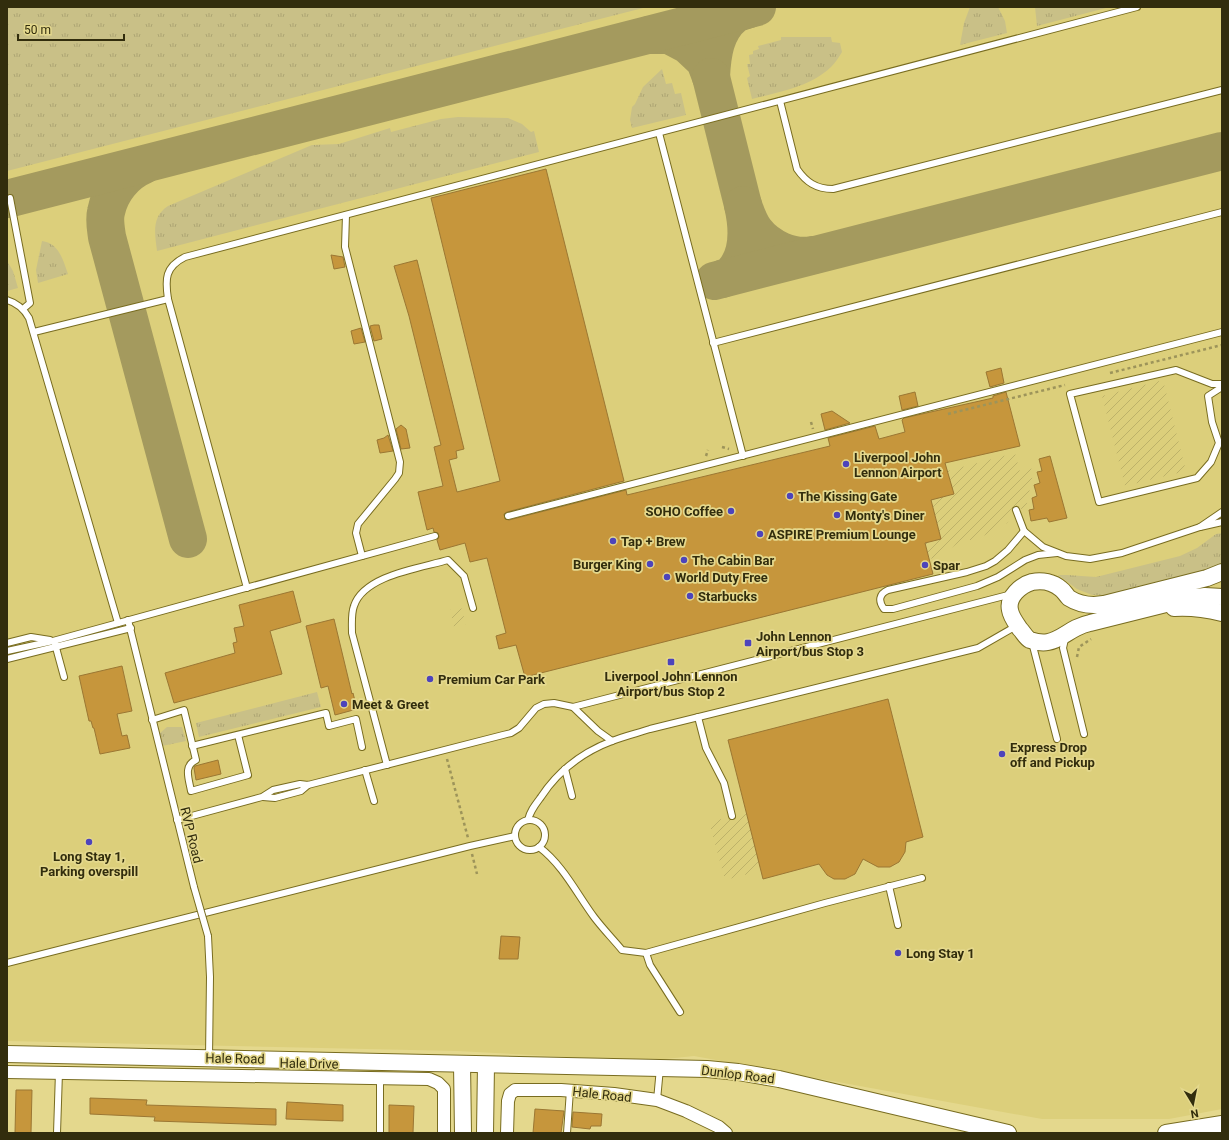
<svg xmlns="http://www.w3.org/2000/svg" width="1229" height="1140" viewBox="0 0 1229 1140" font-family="Roboto,sans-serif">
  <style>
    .built { fill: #dccf7b }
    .industrial { fill: url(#industrial-furrows) }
    .grass { fill: url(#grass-tufts) }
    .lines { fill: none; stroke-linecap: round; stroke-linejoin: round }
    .taxiway { stroke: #a49a5e; stroke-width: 38 }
    .building { fill: #c6963c; stroke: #9b7733 }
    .lane-casing { stroke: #786c20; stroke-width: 8 }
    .street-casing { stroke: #786c20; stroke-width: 14 }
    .secondary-casing { stroke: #786c20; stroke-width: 18 }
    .path { stroke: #9d945a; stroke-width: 2.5; stroke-dasharray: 3 3; stroke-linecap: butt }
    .lane { stroke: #fff; stroke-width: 6 }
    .street { stroke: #fff; stroke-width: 12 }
    .secondary { stroke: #fff; stroke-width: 16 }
    .lane-bridge-casing { stroke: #786c20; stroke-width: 8; stroke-linecap: butt }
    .lane-bridge { stroke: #fff; stroke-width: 6 }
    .poi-dot { fill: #4d44bb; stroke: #e4d88d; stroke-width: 1.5 }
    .labels { text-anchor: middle; stroke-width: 3.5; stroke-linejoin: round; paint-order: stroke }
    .poi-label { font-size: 13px; font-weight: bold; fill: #322d0d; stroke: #e4d88d; text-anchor: start }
    .street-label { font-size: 13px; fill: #322d0d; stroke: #e4d88d }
  </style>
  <defs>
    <pattern id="industrial-furrows" width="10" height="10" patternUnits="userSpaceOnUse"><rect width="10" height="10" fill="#dccf7b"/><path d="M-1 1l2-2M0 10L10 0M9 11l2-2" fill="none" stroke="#bdb269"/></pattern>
    <pattern id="grass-tufts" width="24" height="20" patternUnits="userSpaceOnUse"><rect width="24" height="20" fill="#c9c087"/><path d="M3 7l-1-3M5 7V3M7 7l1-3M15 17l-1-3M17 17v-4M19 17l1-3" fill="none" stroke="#ada573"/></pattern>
  </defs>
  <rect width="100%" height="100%" fill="#e4d88d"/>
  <polygon class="built" points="7,7 1222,7 1222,1109 1169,1119 1042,1119 694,1056 646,1061 457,1051 7,1041"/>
  <g class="industrial">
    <polygon points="1163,380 1186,471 1125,486 1102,396"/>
    <polygon points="1015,453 1020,472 1034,468 1026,508 1016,510 1007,523 976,540 962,540 942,555 930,559 925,543 941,539 931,500 953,494 947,471"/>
    <polygon points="461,607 466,624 454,627 450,610"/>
    <polygon points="746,813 760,866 756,867 756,872 725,880 709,822"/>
  </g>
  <g class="grass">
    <polygon points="7,7 647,7 7,171"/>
    <polygon points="970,7 998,7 1005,21 1007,33 960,45 964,23"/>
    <polygon points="1035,7 1105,7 1106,8 1037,26"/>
    <path d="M781,37H831L832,42L840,43L842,52C839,57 835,63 831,67C810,87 779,92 752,99L747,78L750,76L747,64H750L749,55L753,54V51L759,49L758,46L781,40Z"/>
    <polygon points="662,69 666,84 672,83 675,94 681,93 686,115 632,128 630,120 632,107 635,104 643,87"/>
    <path d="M458,117L508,118L522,124L531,132L534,131L539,152L157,251C155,234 151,217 168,206L312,145L339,144L390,128L391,132L441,119Z"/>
    <path d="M42,241C59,243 63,260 68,274L38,283L36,270Z"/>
    <polygon points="7,261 13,271 18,288 7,291"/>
    <polygon points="1222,533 1222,562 1215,568 1114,595 1092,595 1077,589 1058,575 1067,575 1096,577 1180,556 1197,548 1216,534"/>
    <polygon points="317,692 321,707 199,737 196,723"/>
    <polygon points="167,727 182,727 186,741 162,746 160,733"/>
  </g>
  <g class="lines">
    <g class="taxiway">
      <path d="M649,35H669L688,45L705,61L711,77C712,55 715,30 734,15C738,12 744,11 749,9"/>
      <polyline points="711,77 743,205"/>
      <path d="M144,165C125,173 110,191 106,212C104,220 106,229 107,237L188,539"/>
      <polyline points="7,199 757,7"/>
      <path d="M722,279C726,277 730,276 733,273C750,254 748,227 743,205C746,214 749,223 755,231C768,248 792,259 813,255"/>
      <polyline points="714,281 1222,151"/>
    </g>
  </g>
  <g class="building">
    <polygon points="546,169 624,481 507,512 504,514 505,519 509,520 626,490 627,495 830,446 828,438 875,426 879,439 905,432 902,420 904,418 993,398 993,396 1006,392 1020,446 945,463 954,494 931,500 941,539 925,543 933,574 525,677 516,645 499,649 496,636 506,633 487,558 470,562 465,543 440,550 437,540 439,537 438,533 434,532 433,528 427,530 418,492 443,486 434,447 441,445 409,316 394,266 417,260 464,449 456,451 457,458 449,460 457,492 500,481 431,198"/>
    <polygon points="331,255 343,257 345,267 334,269"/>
    <polygon points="374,325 379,325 382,339 374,341 370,326"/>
    <polygon points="361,328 365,342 354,344 351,331"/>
    <polygon points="1001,368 1004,383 990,387 986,372"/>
    <polygon points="915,392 918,406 902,410 899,396"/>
    <polygon points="832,411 850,423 825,430 821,414"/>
    <polygon points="401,425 406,429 410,448 401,449 396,429"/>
    <polygon points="388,435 393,451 380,453 377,440 384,438"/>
    <polygon points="1050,456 1067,518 1049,522 1047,518 1031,521 1029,510 1034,509 1032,498 1037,496 1034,485 1040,483 1037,472 1042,471 1039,459"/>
    <polygon points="293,591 301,622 270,631 282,674 174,703 165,673 235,653 233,643 237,642 234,628 244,626 239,605"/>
    <polygon points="334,619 352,694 353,693 357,709 335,715 328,686 321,688 306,626"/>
    <polygon points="122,666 132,711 117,714 122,736 127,735 130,748 100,754 94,728 93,728 91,721 89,721 79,676"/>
    <polygon points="888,699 923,837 906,842 905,852 899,862 890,867 878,867 863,859 855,874 845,879 834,879 827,875 819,864 763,879 728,740"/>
    <polygon points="218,760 221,774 196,780 194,768 195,766"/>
    <polygon points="501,936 520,937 518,959 499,959"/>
    <polygon points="16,1090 32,1090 31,1133 15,1133"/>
    <polygon points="90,1098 147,1100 146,1105 276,1109 276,1125 154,1121 155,1117 90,1114"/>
    <polygon points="287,1102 343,1105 343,1121 286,1119"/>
    <polygon points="389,1105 414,1106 413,1133 389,1133"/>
    <polygon points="535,1109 564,1111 561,1133 533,1133"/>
    <polygon points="573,1112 602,1114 601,1126 591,1126 590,1129 572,1127"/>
  </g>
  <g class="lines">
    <g class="lane-casing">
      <g id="lane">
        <path d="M780,101L797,169C806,182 816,189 833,189L1222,90"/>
        <polyline points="659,133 743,456"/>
        <polyline points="10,198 30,303 23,309"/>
        <polyline points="346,215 345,247 400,462 399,473 395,479 358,524 356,533 362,556"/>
        <path d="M7,300C17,303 24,309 29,318L118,623"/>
        <polyline points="34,332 168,299"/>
        <polyline points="713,343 1222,212"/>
        <polyline points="1222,384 1212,384 1176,370 1070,394 1099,502 1197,478 1211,462 1219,443 1212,422 1208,396 1222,387"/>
        <polyline points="1016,510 1024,531 1043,547 1066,556 1090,559 1122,553 1200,527"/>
        <polyline points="1222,512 1200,527 1222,522"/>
        <polyline points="508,516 1222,332"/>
        <path d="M1024,531L1008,550L995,561L986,566L967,572L888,590C879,594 878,601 884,609H893L977,586L998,577L1025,560L1038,555L1057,553"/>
        <path d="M247,588L168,299C165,279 165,267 185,257L1137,7"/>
        <polyline points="128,620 194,887"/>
        <polyline points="1065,639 1063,648 1084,734"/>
        <polyline points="1030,642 1033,646 1057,739"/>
        <polyline points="7,643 31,637 50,640"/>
        <polyline points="55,644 64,677"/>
        <polyline points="7,651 53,641 435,536"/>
        <polyline points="7,659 131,628"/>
        <polyline points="573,707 1012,594"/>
        <polyline points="698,717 706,748 724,783 732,816"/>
        <path d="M152,720L184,710L196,760C183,766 189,779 191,791L248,775L238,735"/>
        <polyline points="192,746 326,713 329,726 356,719 362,747"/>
        <path d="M387,765L352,633C352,624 351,614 354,606C364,575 421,568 448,560L464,576L473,608"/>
        <polyline points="565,769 572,796"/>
        <polyline points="365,770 374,801"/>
        <polyline points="263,797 275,798 301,791 308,785"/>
        <polyline points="177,820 262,797 273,790 300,784 308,785 503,735 511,733 519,728 536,708 544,704 554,703 573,707 598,731 612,741"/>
        <path d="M528,820C530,811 535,805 541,797C558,771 583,752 612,741C624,736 638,733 650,729L978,648L1018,625"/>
        <circle cx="530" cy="835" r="15"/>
        <path d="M539,847C563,865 577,894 594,917C603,929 613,939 622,950L646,953L825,903L922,878"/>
        <polyline points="889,886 898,925"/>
        <polyline points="208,936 210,977 209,1058"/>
        <polyline points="646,953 650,965 680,1012"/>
        <polyline points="7,963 470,846 515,836"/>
        <polyline points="657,1100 660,1068"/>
        <polyline points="57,1133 59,1072"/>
        <polyline points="380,1133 380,1078"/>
        <polyline points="567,1133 570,1090"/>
      </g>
    </g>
    <g class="street-casing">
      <g id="street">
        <polyline points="7,1072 429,1079 438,1083 444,1089 444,1133"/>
        <polyline points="507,1133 508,1101 510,1094 515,1090 561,1090 614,1094 657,1100 686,1111 719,1127 726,1133"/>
      </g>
    </g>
    <g class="secondary-casing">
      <g id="secondary">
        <path d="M1222,572L1207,578L1104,604C1092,606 1080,605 1069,598C1066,595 1064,591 1061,589C1053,582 1042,580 1032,582C1021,585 1007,597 1010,610C1011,617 1016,623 1020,629C1023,632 1026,638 1030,640C1036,642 1043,643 1048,642C1059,640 1066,633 1076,628C1080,626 1085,624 1090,623L1190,598L1205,596L1222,597"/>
        <path d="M1174,608C1190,607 1206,609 1222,613"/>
        <polyline points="7,1054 707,1069 738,1072 779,1079 1008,1133"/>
        <polyline points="462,1064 463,1133"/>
        <polyline points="485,1133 486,1065"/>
        <polyline points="1166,1133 1222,1124"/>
      </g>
    </g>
    <g class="path">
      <polyline points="1110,373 1222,345"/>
      <polyline points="948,414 1065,385"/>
      <polyline points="811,422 813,429"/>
      <polyline points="722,447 729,449"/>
      <polyline points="706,456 708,450"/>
      <polyline points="1077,657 1079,647 1091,639"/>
      <polyline points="447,759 468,838"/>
      <polyline points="472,854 477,874"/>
    </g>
    <use href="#lane" class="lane"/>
    <use href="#street" class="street"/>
    <use href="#secondary" class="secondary"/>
    <g class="lane-bridge-casing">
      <polyline id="lane-bridge" points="194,887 208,936"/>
    </g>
    <use href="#lane-bridge" class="lane-bridge"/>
  </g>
  <g class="poi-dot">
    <circle cx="846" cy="464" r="4"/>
    <circle cx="790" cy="496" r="4"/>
    <circle cx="731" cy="511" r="4"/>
    <circle cx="837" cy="515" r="4"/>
    <circle cx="760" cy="534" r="4"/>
    <circle cx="613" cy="541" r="4"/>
    <circle cx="684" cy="560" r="4"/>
    <circle cx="650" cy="564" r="4"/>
    <circle cx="925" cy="565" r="4"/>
    <circle cx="667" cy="577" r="4"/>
    <circle cx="690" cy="596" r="4"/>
    <rect x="744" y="639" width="8" height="8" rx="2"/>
    <rect x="667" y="658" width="8" height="8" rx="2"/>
    <circle cx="430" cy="679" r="4"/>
    <circle cx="344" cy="704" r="4"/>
    <circle cx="1002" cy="754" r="4"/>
    <circle cx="89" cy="842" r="4"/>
    <circle cx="898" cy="953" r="4"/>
  </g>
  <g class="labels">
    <g class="poi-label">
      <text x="854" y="462">Liverpool John<tspan x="854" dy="15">Lennon Airport</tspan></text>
      <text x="798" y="501">The Kissing Gate</text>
      <text x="723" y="516" text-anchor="end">SOHO Coffee</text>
      <text x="845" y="520">Monty's Diner</text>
      <text x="768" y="539">ASPIRE Premium Lounge</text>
      <text x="621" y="546">Tap + Brew</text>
      <text x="692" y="565">The Cabin Bar</text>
      <text x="642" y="569" text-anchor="end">Burger King</text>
      <text x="933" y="570">Spar</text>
      <text x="675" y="582">World Duty Free</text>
      <text x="698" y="601">Starbucks</text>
      <text x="756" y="641">John Lennon<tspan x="756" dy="15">Airport/bus Stop 3</tspan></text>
      <text x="671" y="681" text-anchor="middle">Liverpool John Lennon<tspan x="671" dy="15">Airport/bus Stop 2</tspan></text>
      <text x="438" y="684">Premium Car Park</text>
      <text x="352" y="709">Meet &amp; Greet</text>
      <text x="1010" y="752">Express Drop<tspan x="1010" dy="15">off and Pickup</tspan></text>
      <text x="89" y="861" text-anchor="middle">Long Stay 1,<tspan x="89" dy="15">Parking overspill</tspan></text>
      <text x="906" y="958">Long Stay 1</text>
    </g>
    <g class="street-label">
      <text transform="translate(192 835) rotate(76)" y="5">RVP Road</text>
      <text transform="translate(235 1058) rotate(1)" y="5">Hale Road</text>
      <text transform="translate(309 1063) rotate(1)" y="5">Hale Drive</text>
      <text transform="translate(738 1074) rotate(7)" y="5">Dunlop Road</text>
      <text transform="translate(602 1094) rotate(6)" y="5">Hale Road</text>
    </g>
  </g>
  <rect width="1229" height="1140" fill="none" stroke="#322d0d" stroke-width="16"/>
  <g transform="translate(1193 1104) rotate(170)" stroke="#e4d88d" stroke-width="3" paint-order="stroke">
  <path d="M0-3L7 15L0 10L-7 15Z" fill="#322d0d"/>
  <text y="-6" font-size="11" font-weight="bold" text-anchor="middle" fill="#322d0d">N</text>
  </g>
  <path d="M18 34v6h106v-6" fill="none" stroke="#322d0d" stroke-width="2"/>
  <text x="24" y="34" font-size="12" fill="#322d0d" stroke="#e4d88d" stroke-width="3" paint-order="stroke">50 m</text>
</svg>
